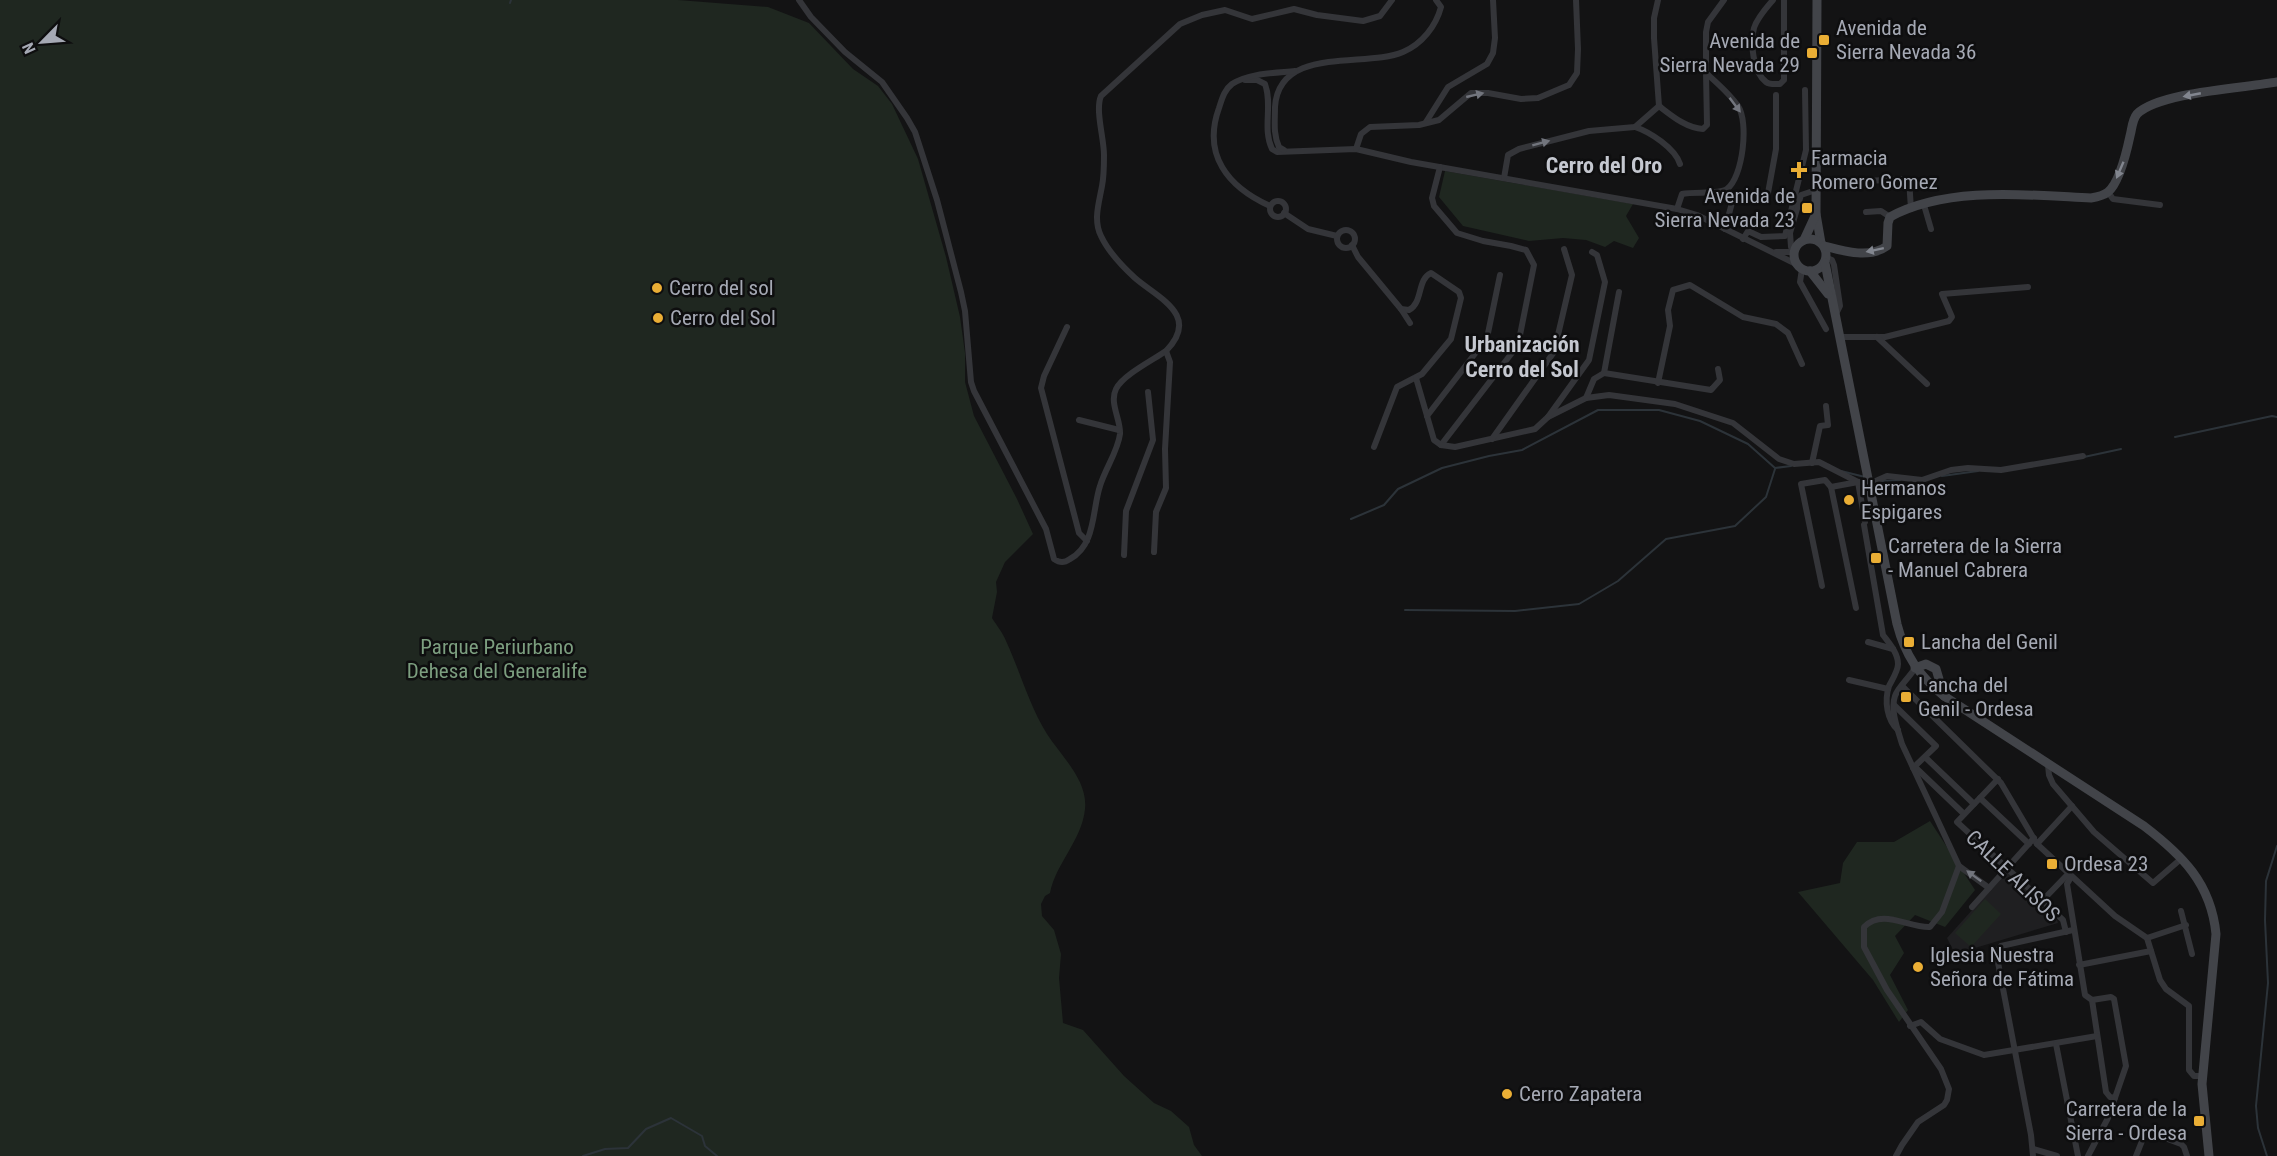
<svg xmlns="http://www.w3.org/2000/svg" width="2277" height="1156" viewBox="0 0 2277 1156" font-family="'Roboto Condensed',sans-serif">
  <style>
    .built { fill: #1f1f21 }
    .green { fill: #1f2720 }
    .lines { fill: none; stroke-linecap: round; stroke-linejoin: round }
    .stream { stroke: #2c3339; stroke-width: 2 }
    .street { stroke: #343539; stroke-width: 6 }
    .secondary { stroke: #424449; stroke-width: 9 }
    .oneway { fill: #72757d }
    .oneway2 { fill: #82868f }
    .poi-dot { fill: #eaae35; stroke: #0e0e0f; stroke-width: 2 }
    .labels { text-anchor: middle; stroke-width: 5; stroke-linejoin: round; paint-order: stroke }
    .poi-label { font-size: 21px; fill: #a5a9b4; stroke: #0e0e0f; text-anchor: start }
    .park-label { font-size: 21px; fill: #7c9e7f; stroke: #0e0e0f }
    .street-label { font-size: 21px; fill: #a5a9b4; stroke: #0e0e0f }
    .neighbourhood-label { font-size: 22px; font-weight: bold; fill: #c5c8d0; stroke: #0e0e0f }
  </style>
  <rect width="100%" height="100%" fill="#131314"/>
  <polygon class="built" points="2007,871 2057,920 2058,923 1955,954 1947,938"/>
  <g class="green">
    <path d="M0,0H678L768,7L809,23L853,69L878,86L892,104L918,159L946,257L960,317L965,353V382L974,416L1017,499L1033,534L1005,562L996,582L997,592L992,618C997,626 1003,633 1006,641C1020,671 1029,705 1047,734C1061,756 1088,780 1085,809C1082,840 1056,863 1050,893L1045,896L1041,904L1042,916L1054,930L1061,954L1059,978L1063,1023L1083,1030L1124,1076L1154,1103L1171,1111L1189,1127L1194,1145L1202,1156H0Z"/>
    <polygon points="1445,171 1633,204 1626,216 1639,238 1633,248 1614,241 1605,247 1586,240 1563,238 1529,241 1463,226 1439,197"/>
    <polygon points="1930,821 1975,890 1945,927 1915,915 1895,936 1904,953 1890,975 1908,1010 1899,1022 1873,980 1798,892 1840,883 1843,863 1857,842 1894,842"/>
    <polygon points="1985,899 2001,914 1971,947 1955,933"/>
  </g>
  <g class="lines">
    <g class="stream">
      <polyline points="510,3 511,0"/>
      <polyline points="2175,437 2272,416 2277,417"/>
      <polyline points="2084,457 2121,449"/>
      <polyline points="1841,471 1865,477"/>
      <polyline points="1942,476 1978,471"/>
      <polyline points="1882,481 1900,480"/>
      <polyline points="1351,519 1384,505 1398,489 1442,468 1489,456 1522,450 1598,410 1659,410 1700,421 1748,444 1775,468 1791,466"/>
      <polyline points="1405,610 1515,611 1579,604 1618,581 1666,539 1735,526 1766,497 1775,469"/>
      <polyline points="583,1156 605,1149 628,1148 646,1129 671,1118 702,1136 705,1146 717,1156"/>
      <polyline points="2267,1156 2258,1128 2256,1106 2268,983 2265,920 2266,881 2277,846"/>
    </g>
    <g class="street">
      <path d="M799,0L811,17L845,52L882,82L907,118L915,132L937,200L961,292L965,311L971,382L974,391L1046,529L1054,559C1060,563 1064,563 1070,559C1096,545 1092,510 1100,486C1105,469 1118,451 1120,434C1121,420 1109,403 1116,389C1123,375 1153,360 1166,351C1201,315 1158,298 1135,278C1123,267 1108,251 1101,236C1093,220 1099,203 1102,186C1104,176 1104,165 1104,155C1104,138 1095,110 1101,96L1180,24L1202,15L1225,10L1252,19L1294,9L1317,15L1363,21L1380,16L1392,0"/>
      <path d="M1773,0C1766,8 1757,18 1754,28C1750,43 1753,72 1766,82C1770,85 1776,84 1780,84L1784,80V0"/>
      <path d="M1245,80H1257L1265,84C1273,105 1262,128 1272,149L1277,152L1356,149L1411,162L1677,209L1697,215L1796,264"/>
      <path d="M1659,106C1672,116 1686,128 1703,129L1707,125L1706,73"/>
      <polyline points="1426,122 1448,87 1487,64 1493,53 1495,38 1493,0"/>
      <path d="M1635,127C1650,132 1675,148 1680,164"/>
      <polyline points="1356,149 1361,134 1370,127 1419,125 1439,120 1471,93 1488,93 1521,99 1538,98 1569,85 1577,73 1578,49 1576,0"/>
      <path d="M1284,150L1279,147C1273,134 1275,121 1275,107C1279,45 1366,68 1403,52C1422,44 1436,26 1441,7L1436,0"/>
      <polyline points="1440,167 1432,198 1434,206 1457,233 1483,241 1511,246 1526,250 1534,265 1518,345 1441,445"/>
      <polyline points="1504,178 1508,155 1519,149 1589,131 1635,127 1659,106 1654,38 1654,18 1658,0"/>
      <polyline points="1865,181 1909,179 1911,209"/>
      <polyline points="2108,192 2113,199 2160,205"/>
      <circle cx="1278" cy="209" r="8"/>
      <polyline points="1924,205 1931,229"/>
      <path d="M1270,206C1228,187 1202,155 1219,108C1222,99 1224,90 1232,84C1249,73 1275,73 1295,71"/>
      <path d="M1677,209L1682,194C1694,191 1719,195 1727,189C1743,177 1749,122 1738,106C1730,94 1717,83 1706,73V32L1708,22L1724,0"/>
      <polyline points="1866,212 1881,211 1890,217"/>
      <polyline points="1284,213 1308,229 1337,236"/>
      <polyline points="1725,229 1733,199 1737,196 1765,197 1768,193 1776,149 1776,95"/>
      <circle cx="1346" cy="239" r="9"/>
      <polyline points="1743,239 1748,231 1761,237 1785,236 1806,150 1805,90"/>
      <path d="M1352,245L1358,257L1401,309L1409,310C1423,303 1417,279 1431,273L1459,292L1461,298L1451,339L1422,374L1397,387L1374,447"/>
      <polyline points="1795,250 1791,247 1790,233 1801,195 1816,190"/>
      <polyline points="1776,252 1794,252"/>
      <polyline points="1827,258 1832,260 1834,265 1840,306 1836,314"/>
      <polyline points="1802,269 1800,282 1826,329"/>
      <polyline points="1401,309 1410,323"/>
      <polyline points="1067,327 1044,376 1041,388 1079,533 1087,541"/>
      <polyline points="1840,337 1885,337 1949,321 1952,317 1942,294 2028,287"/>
      <polyline points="1877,337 1927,384"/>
      <polyline points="1604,373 1619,292"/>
      <polyline points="1416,378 1434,440 1441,445 1455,447 1535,429 1548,417 1586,398 1609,395 1675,404 1733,423 1779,459 1794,464 1819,462 1858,482"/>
      <polyline points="1658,383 1670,326 1668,310 1673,290 1690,285 1743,317 1776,324 1788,333 1802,364"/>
      <polyline points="1586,398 1594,379 1604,373 1711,390 1720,380 1718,369"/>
      <polyline points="1427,416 1487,338 1500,275"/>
      <polyline points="1548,417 1589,360 1605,282 1597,255 1592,252"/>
      <polyline points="1079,420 1119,430"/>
      <polyline points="1492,439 1554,352 1572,275 1564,249"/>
      <polyline points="1812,463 1820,426 1828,425 1826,406"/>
      <polyline points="1858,482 1865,522"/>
      <polyline points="1831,487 1856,608"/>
      <path d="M1864,525L1883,635C1889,643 1898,653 1898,664C1898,671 1892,680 1889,686C1884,701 1887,720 1898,730"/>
      <polyline points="1154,552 1156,512 1166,488 1165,449 1170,362 1166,351"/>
      <polyline points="1124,555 1126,511 1153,440 1148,392"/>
      <polyline points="1822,586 1801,484 1825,480 1831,487 1858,482 1869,484 1887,476 1922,480 1951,470 1968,468 2001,470 2083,456"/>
      <polyline points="1868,642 1893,649"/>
      <polyline points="1849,680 1888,689"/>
      <polyline points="1902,686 2001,783 2037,844 2115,916 2147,938 2160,980 2166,989 2189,1006 2189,1070 2194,1076 2204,1076"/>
      <polyline points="1894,705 1936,746 1913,768"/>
      <polyline points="1925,757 1974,804"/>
      <polyline points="2048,765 2049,775 2053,784 2094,832 2153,883 2182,858"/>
      <polyline points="1915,767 1964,814"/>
      <polyline points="1998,779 1957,822 2063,920 2066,932"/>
      <polyline points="1980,798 2029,844"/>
      <polyline points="2037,844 2072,806"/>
      <polyline points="1959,866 1989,888"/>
      <polyline points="2071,877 2067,884 2085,995 2092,1000 2106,1092 2110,1097 2115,1098"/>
      <polyline points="2042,901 2068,874"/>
      <polyline points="1972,907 2034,838"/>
      <polyline points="2181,911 2192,954"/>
      <polyline points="2147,938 2186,925"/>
      <polyline points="2079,965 2151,951"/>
      <polyline points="1910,1026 1921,1022 1940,1039 1984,1055 2097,1036"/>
      <polyline points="2056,1044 2078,1156"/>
      <polyline points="2033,1149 2057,1156"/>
      <path d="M1896,1156L1902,1145L1918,1122L1944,1105L1947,1100L1949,1089L1941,1069L1887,990L1864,947V927C1883,908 1908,928 1930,927L1942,912L1959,866L1902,744C1898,730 1890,710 1895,696C1898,687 1910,677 1915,668"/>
      <polyline points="2033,1156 2031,1135 1996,952 2001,946 2073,930"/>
      <polyline points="2088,1156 2108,1118 2126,1066 2114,999 2111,997 2092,1000"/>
      <polyline points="2136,1156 2146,1131 2181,1144 2184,1147 2187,1156"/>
    </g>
    <g class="secondary">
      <polyline points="1817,0 1816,214 1821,243"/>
      <circle cx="1810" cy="255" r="16"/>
      <polyline points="1804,240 1816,214"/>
      <path d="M1824,246C1843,251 1870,259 1887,246L1888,223L1890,217C1947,186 2028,195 2091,198C2097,197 2103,196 2108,192C2120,182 2127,150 2130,136C2132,129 2132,120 2137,114C2159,92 2245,88 2277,82"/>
      <path d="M1825,263L1897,624C1905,655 1919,676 1944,696L2144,826C2182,855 2211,883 2216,934L2202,1084L2209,1156"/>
      <polyline points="1810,271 1828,294"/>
      <polyline points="1915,668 1926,664 1936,669 1944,696"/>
    </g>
  </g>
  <defs><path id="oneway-solid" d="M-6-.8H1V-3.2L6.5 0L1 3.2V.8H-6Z" transform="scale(1.5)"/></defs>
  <g class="oneway">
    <use href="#oneway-solid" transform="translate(1475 95) rotate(-13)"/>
    <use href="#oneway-solid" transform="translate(1735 105) rotate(53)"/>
    <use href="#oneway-solid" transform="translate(1541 143) rotate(-15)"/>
    <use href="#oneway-solid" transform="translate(1974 876) rotate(-144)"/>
  </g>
  <g class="oneway2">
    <use href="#oneway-solid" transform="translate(2192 95) rotate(169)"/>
    <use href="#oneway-solid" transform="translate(2120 170) rotate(113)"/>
    <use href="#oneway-solid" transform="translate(1875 250) rotate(168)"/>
  </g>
  <g class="poi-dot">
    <rect x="1818" y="34" width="12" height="12" rx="3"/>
    <rect x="1806" y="47" width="12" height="12" rx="3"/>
    <path d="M1796 161h6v6h6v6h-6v6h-6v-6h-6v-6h6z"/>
    <rect x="1801" y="202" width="12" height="12" rx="3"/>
    <circle cx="657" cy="288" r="6"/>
    <circle cx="658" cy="318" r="6"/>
    <circle cx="1849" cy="500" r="6"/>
    <rect x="1870" y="552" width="12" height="12" rx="3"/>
    <rect x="1903" y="636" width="12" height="12" rx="3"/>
    <rect x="1900" y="691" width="12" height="12" rx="3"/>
    <rect x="2046" y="858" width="12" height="12" rx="3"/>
    <circle cx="1918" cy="967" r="6"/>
    <circle cx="1507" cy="1094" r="6"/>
    <rect x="2193" y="1115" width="12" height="12" rx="3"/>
  </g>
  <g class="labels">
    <g class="poi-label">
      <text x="1836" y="35">Avenida de<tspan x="1836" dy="24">Sierra Nevada 36</tspan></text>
      <text x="1800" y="48" text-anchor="end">Avenida de<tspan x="1800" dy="24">Sierra Nevada 29</tspan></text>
      <text x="1811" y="165">Farmacia<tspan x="1811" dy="24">Romero Gomez</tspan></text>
      <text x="1795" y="203" text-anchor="end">Avenida de<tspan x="1795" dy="24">Sierra Nevada 23</tspan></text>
      <text x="669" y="295">Cerro del sol</text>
      <text x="670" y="325">Cerro del Sol</text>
      <text x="1861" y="495">Hermanos<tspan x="1861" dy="24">Espigares</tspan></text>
      <text x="1888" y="553">Carretera de la Sierra<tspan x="1888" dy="24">- Manuel Cabrera</tspan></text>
      <text x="1921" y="649">Lancha del Genil</text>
      <text x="1918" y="692">Lancha del<tspan x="1918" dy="24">Genil - Ordesa</tspan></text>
      <text x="2064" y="871">Ordesa 23</text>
      <text x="1930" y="962">Iglesia Nuestra<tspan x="1930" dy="24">Señora de Fátima</tspan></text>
      <text x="1519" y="1101">Cerro Zapatera</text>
      <text x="2187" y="1116" text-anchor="end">Carretera de la<tspan x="2187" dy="24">Sierra - Ordesa</tspan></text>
    </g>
    <g class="park-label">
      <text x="497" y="654">Parque Periurbano<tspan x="497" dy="24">Dehesa del Generalife</tspan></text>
    </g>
    <g class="street-label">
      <text transform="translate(2013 876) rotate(44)" y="7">CALLE ALISOS</text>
    </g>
    <g class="neighbourhood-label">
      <text x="1604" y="173">Cerro del Oro</text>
      <text x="1522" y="352">Urbanización<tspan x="1522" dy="25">Cerro del Sol</tspan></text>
    </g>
  </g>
  <g transform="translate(42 42) rotate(245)" stroke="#0e0e0f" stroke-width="4.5" paint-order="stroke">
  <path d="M0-4.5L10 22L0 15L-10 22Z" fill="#a5a9b4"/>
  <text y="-9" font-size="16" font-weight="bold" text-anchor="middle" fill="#a5a9b4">N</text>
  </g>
</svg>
